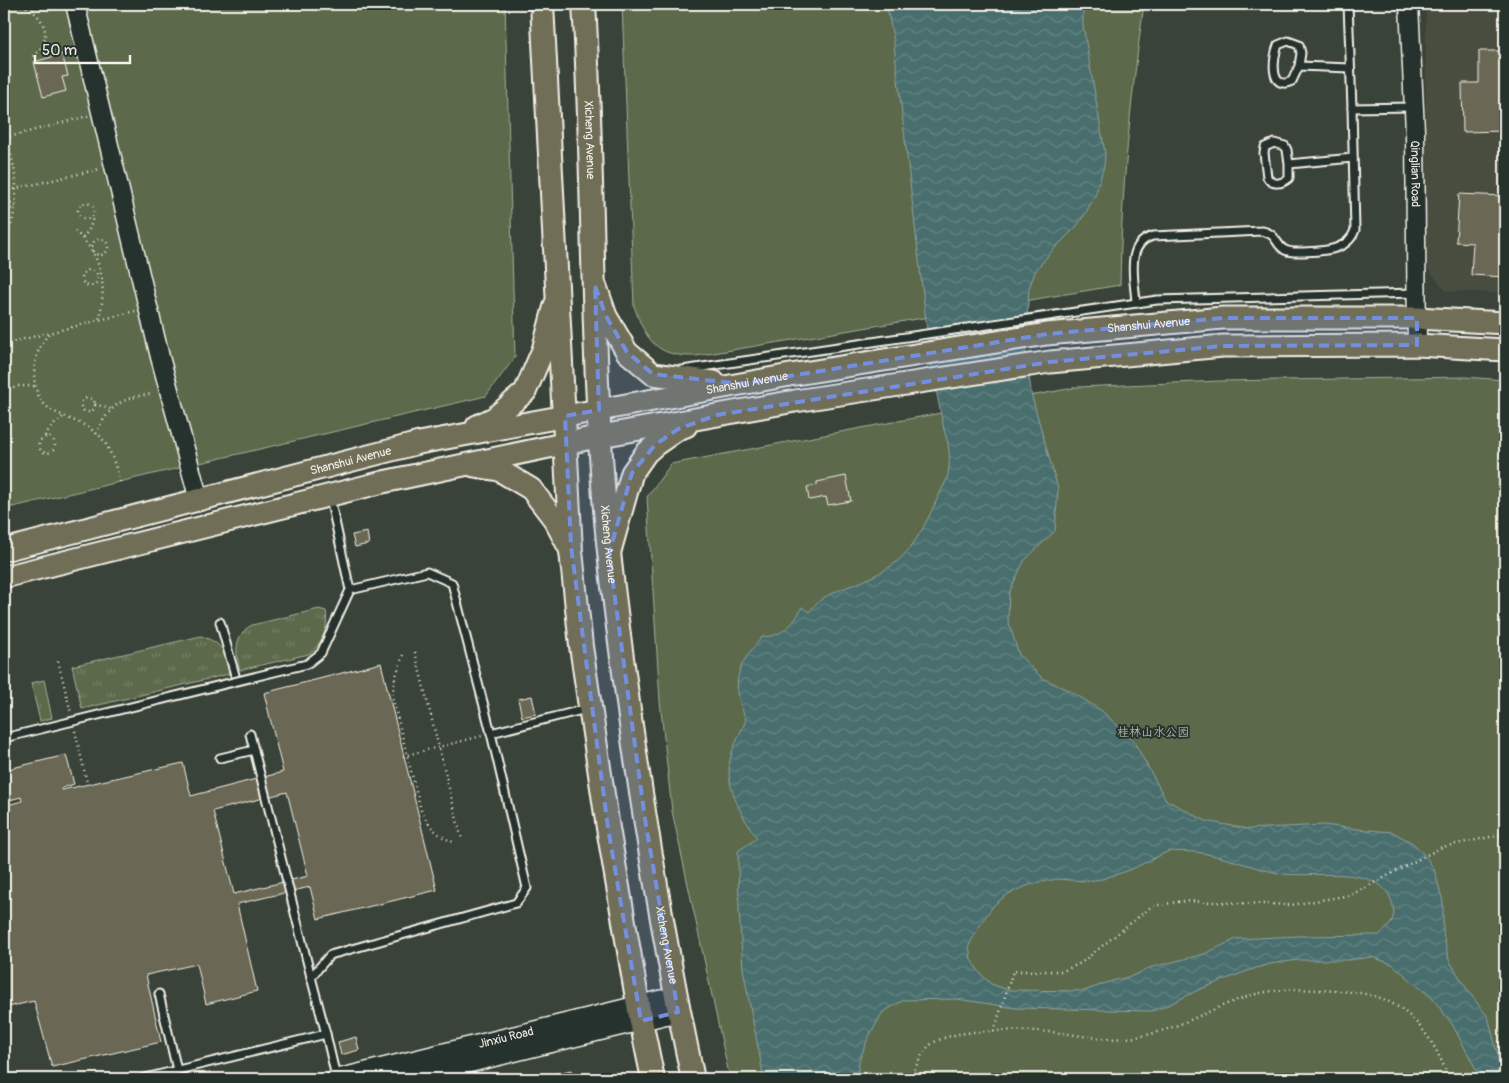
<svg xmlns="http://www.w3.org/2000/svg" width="1509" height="1083" viewBox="0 0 1509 1083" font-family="Pangolin,'LXGW WenKai TC',sans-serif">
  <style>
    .built { fill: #484e41 }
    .grass { fill: url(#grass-tufts); stroke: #a8ae9a }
    .park { fill: #5c6b4c; stroke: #a8ae9a }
    .water { fill: url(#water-waves); stroke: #8ea29f; fill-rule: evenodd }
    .building { fill: #6a6854; stroke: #f4f1e8; fill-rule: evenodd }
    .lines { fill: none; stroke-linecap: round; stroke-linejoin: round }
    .service-casing { stroke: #f4f1e8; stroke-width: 11 }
    .tertiary-casing { stroke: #f4f1e8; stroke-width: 21 }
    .primary-casing { stroke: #f4f1e8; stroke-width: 25 }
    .trunk-casing { stroke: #f4f1e8; stroke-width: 26 }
    .path { stroke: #f4f1e8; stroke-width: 2.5; stroke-dasharray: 1 4; stroke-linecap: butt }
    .service { stroke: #26332d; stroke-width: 7 }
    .tertiary { stroke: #26332d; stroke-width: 18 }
    .primary { stroke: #716e59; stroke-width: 21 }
    .trunk { stroke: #716e59; stroke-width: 22 }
    .service-bridge-casing { stroke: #f4f1e8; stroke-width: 11; stroke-linecap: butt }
    .service-bridge { stroke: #26332d; stroke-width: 7 }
    .marked { fill: #738fde; fill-opacity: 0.2; stroke: #738fde; stroke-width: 4; stroke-dasharray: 10 6; stroke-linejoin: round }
    .labels { text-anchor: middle; stroke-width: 4; stroke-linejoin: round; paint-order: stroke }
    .street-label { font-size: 12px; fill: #f4f1e8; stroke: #26332d }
    .park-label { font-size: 12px; fill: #b7bbaa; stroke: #26332d }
  </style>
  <defs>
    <pattern id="grass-tufts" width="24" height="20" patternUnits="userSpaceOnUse" patternTransform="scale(1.25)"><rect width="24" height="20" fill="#5c6b4c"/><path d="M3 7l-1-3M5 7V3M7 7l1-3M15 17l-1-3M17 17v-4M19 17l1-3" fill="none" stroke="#748166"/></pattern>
    <pattern id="water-waves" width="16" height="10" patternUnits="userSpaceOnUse" patternTransform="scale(1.25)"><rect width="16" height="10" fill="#4a6e6e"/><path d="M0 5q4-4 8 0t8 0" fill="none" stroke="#658383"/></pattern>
  </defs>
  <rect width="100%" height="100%" fill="#3a4339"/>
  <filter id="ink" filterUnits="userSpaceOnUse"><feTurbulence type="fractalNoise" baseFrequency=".02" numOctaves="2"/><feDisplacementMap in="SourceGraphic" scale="10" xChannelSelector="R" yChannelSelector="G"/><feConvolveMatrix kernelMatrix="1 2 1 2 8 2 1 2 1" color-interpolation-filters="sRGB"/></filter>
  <g filter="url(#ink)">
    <polygon class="built" points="1426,4 1505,4 1505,293 1446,291 1428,269 1426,211"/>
    <g class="grass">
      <path d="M319,609L326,611C329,627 322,645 309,654L240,670C235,653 234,634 252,625Z"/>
      <path d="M201,636C224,644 225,651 229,674L82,709L72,666Z"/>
      <polygon points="44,680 52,718 40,721 31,683"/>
    </g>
    <g class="park">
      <polygon points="4,4 505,4 515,357 486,396 4,509"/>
      <path d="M622,4H1144C1131,97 1121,191 1120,285L696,356C657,357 646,341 634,306Z"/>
      <polygon points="1465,377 1505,380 1505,1079 730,1079 672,811 660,701 647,497 671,464 1078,387 1220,381"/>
    </g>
    <path class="water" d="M886,4H1083V25L1105,153L1104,166L1095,196L1085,214L1076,227L1050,253L1036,270L1029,288L1025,349L1032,397L1058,489L1055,531L1024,561L1009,593L1008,620L1019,655L1042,678L1072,692L1102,711L1133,740L1166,800L1206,821L1248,829L1323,825L1357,829L1392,832L1413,843L1426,857L1434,869L1443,902V933L1449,960L1468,991L1488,1017L1504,1079H1478L1477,1071L1452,1024L1433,999L1392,964L1372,957L1348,960H1298L1270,964L1250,970L1198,990L1168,1005L1152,1011L1016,1008L957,999L904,1000L883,1012L868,1038L859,1061L857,1079H764L743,969L739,912L738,851L757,838C740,813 722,783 732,752C736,741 742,730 746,720C731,680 735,669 762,637C781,637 795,624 802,607L809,612C821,596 832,593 850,586C863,582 876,575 888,568C915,551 927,520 940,493C942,488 945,484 947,479C951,463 950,446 944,430L931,364L893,36ZM1169,851C1178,852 1187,851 1196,852C1223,856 1250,867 1278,873C1311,880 1383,860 1393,906C1396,920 1389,927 1379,935L1298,936L1236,939L1204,954L1149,968L1135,975L1109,982L1084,991L1008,990L991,984L979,972L971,959L969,945L983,920L994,905L1008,894L1029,885L1056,879L1085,881L1102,879L1130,870Z"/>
    <g class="building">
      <polygon points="1479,51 1505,51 1505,131 1463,132 1462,83 1479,83"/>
      <polygon points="62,54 68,76 62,77 66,91 43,97 34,62"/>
      <polygon points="1459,194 1505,196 1505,277 1471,275 1473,243 1456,242"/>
      <polygon points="846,476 851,501 828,505 826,497 809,500 807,487 817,485 817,482"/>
      <polygon points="367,532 369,544 355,547 352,535"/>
      <path d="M381,663L437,890L318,919L310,887L237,904L257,991L206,1004L197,964L146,975L161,1042L52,1067L34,1001L4,1008V806L22,801L21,797L10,800L4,770L66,755L74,784L62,788V790L183,763L191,796L283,772L264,693ZM287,792L308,876L234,894L213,811Z"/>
      <polygon points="532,696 536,714 522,717 518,699"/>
      <polygon points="356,1037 359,1050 341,1055 338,1042"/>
      <polygon points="571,1070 585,1079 533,1079"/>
    </g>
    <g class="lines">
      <g class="service-casing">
        <g id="service">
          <polyline points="1348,4 1352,108 1413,107"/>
          <path d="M1299,66L1301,53L1299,45L1288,41L1278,45C1273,57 1269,92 1292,81L1299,66L1350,68"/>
          <path d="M1289,164L1287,150L1285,146L1274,143L1265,147L1264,153L1267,177C1272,186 1282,184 1289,178V164L1353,158"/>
          <path d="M1136,303C1135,280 1124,244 1153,236L1262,231C1278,234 1275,245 1285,250C1291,253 1298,252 1304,252C1323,251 1348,251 1355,230L1352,108"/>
          <polyline points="682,370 1157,300 1416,293"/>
          <polyline points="330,498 350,590 427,572 452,583 491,733 586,709"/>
          <polyline points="220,622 235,675"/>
          <polyline points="250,734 254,750"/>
          <polyline points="220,758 254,750 311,977"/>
          <polyline points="159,994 177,1070"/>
          <polyline points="326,1034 336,1077"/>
          <polyline points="141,1079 326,1034 311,977 330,955 516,903 527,888 491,733"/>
        </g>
      </g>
      <g class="tertiary-casing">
        <g id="tertiary">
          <polyline points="75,4 160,357 199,500"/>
          <path id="s1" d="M1409,4L1415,131L1417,345"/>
          <path id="s2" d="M336,1079L676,996"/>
          <polyline points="404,1079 678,1012"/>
        </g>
      </g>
      <g class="primary-casing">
        <g id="primary">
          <polyline points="596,287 606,316 627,352 653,374 714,382"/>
          <polyline points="477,426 494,418 525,392 543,350 555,305"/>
          <polyline points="474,466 499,470 531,489 554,519 571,551"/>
          <path id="s3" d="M4,550L419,443L790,375L1047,334L1223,318H1417L1505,323"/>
          <polyline points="610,551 632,473 646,453 655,445 678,429 686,426"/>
          <polyline points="4,577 383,482 601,436 795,401 1050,362 1223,346 1417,345 1505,350"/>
        </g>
      </g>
      <g class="trunk-casing">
        <g id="trunk">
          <polyline points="542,4 571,551 581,646 608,828 640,1016 653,1079"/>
          <path id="s4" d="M584,4C595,183 590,363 608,542C614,603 623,664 631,725C648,844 668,962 693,1079"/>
        </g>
      </g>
      <g class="path">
        <path d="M22,4C46,17 55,39 31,58"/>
        <polyline points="33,10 36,4"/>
        <path d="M4,136C19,169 21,209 4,243"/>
        <polyline points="5,138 88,116"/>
        <polyline points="14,189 100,169"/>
        <polyline points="4,195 15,207 4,212"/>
        <circle cx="86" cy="211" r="8"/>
        <path d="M75,231C103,257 107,284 99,320"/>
        <polyline points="83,238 90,228 93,217"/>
        <circle cx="100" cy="247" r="8"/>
        <circle cx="90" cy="278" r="8"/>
        <polyline points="4,344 48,333"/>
        <polyline points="4,391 18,386 34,386"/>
        <circle cx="88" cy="405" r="7"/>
        <polyline points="95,404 110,409"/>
        <path d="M96,434C109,405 122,397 153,394"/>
        <polyline points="45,436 50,428 64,416"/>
        <circle cx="47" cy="445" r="8"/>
        <path d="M120,482C116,467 110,447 100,436C87,424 68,419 53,411C31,399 31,369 39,349C41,343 46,338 49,333L135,311"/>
        <polyline points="415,652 462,840"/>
        <path d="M403,655L395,679L392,696L421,810C430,827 435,834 453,842"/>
        <polyline points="58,661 71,713"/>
        <polyline points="75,731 87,782"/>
        <polyline points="403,756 482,736"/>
        <polyline points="994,1031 1013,971 1063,971 1081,963 1152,906 1184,901 1291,905 1351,895 1442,847 1505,834"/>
        <path d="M911,1079C914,1069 921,1054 929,1046C952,1025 1038,1030 1069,1034C1089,1037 1106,1040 1126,1038C1169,1035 1206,1010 1246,997C1269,989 1294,989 1318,990C1335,991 1353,991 1370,995C1412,1005 1435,1041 1449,1079"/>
      </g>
      <use href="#service" class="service"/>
      <use href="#tertiary" class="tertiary"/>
      <use href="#primary" class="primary"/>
      <use href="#trunk" class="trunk"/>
      <g class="service-bridge-casing">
        <polyline id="service-bridge" points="4,738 307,664 321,653 350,590"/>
      </g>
      <use href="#service-bridge" class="service-bridge"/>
    </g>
  </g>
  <path class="marked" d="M595,286L606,316L627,352L653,374L741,384L1047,334L1223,318H1417V345L1223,346L1050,362L717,415L678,429L655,445L632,473L609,554L645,819L678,1012L641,1021L608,828L571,546L565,416L599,410Z"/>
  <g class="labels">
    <g class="street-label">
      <text dy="4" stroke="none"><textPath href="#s4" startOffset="136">Xicheng Avenue</textPath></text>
      <text dy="4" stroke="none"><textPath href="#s1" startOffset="170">Qinglian Road</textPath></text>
      <text dy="4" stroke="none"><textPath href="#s3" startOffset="1168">Shanshui Avenue</textPath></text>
      <text dy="4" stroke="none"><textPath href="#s3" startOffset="762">Shanshui Avenue</textPath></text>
      <text dy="4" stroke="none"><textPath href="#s3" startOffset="358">Shanshui Avenue</textPath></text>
      <text dy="4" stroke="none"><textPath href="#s4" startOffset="541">Xicheng Avenue</textPath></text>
      <text dy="4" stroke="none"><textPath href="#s4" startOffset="946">Xicheng Avenue</textPath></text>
      <text dy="4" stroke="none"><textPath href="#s2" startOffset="175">Jinxiu Road</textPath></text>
    </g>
    <g class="park-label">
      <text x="1153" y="736">桂林山水公园</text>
    </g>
  </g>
  <rect width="1509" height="1083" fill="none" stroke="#26332d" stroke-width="20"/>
  <rect x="10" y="10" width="1489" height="1063" fill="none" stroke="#f4f1e8" stroke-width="2" filter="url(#ink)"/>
  <path d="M35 55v8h95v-8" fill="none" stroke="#f4f1e8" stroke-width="2.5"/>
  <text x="42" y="55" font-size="15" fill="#f4f1e8" stroke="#26332d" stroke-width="4" paint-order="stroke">50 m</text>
</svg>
